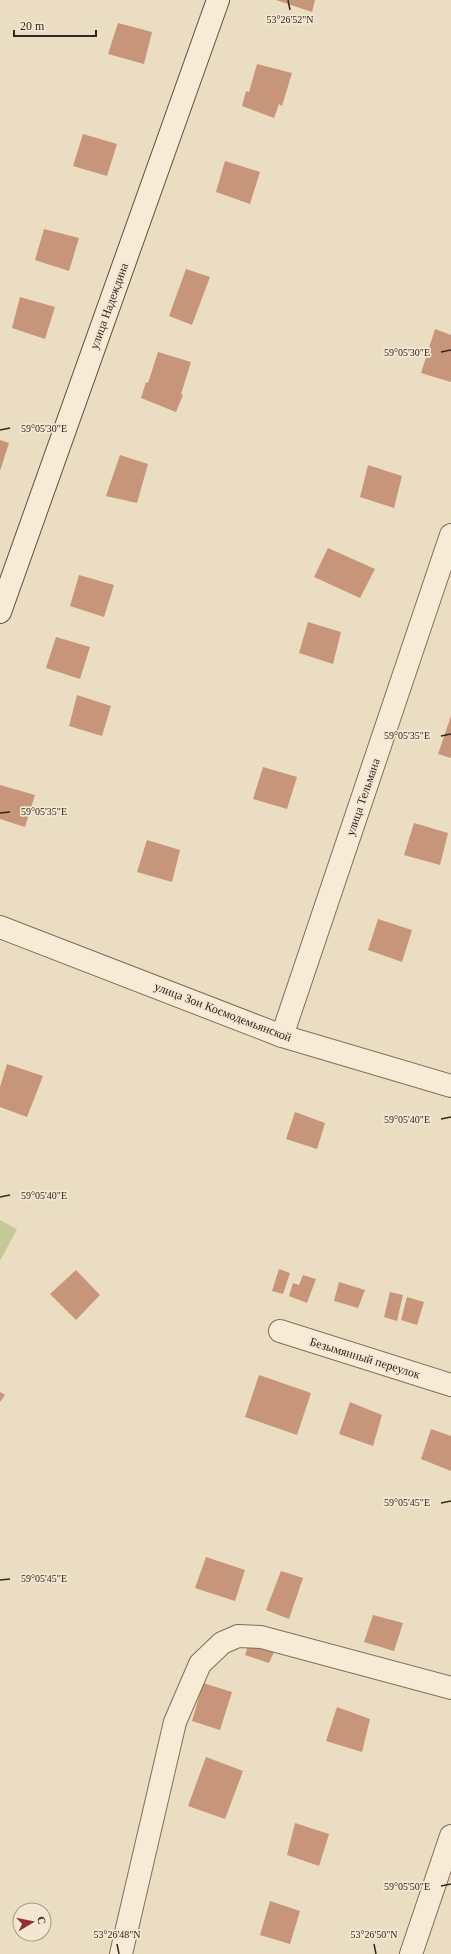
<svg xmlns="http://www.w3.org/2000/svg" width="451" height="1954" viewBox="0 0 451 1954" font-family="'Times New Roman',serif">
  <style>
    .green { fill: #c5c897 }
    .building { fill: #c7967a }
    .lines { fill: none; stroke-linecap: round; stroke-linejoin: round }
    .street-casing { stroke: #846e5a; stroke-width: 24 }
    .secondary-casing { stroke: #654f3e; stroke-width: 24 }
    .street { stroke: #f6ebd5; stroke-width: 22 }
    .secondary { stroke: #f6ebd5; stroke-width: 22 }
    .ticks { fill: none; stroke: #34271e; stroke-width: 1.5 }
    .labels { text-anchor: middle; stroke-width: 3.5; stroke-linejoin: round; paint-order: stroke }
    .street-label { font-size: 12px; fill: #34271e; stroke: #f3e7d1 }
    .ticks-label { font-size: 10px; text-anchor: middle; fill: #34271e; stroke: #f3e7d1; stroke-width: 3.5; stroke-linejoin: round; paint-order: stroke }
  </style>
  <rect width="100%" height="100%" fill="#ebddc2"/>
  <polygon class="green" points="0,1220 17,1229 0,1261"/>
  <g class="building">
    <polygon points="276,0 315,0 312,12"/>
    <polygon points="118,23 152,32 144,64 108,54"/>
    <polygon points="257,64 292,73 282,106 279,104 274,118 242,106 246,91 249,92"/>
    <polygon points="83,134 117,144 107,176 73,166"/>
    <polygon points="225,161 260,172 250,204 216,192"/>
    <polygon points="44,229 79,238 69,271 35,260"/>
    <polygon points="186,269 210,277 192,325 169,316"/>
    <polygon points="20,297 55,307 45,339 12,328"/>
    <polygon points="435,329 451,335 451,382 421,373"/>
    <polygon points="158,352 191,362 181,394 183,395 176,412 141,398 146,382 148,383"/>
    <polygon points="0,440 9,443 0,471"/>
    <polygon points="120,455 148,464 137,503 106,496"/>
    <polygon points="368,465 402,476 394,508 360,497"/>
    <polygon points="328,548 375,569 360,598 314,577"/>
    <polygon points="79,575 114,585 104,617 70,606"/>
    <polygon points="308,622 341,632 333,664 299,653"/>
    <polygon points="56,637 90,647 80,679 46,668"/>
    <polygon points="77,695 111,706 102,736 69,726"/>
    <polygon points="451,716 451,758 438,754"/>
    <polygon points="263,767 297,777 287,809 253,799"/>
    <polygon points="0,785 35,795 25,827 0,819"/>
    <polygon points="414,823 448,833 440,865 404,855"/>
    <polygon points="147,840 180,850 172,882 137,872"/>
    <polygon points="378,919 412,930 402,962 368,950"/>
    <polygon points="7,1064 43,1076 27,1117 0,1107 0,1087"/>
    <polygon points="295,1112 325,1123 317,1149 286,1139"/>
    <polygon points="279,1269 290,1273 283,1294 272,1291"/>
    <polygon points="76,1270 100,1295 76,1320 50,1294"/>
    <polygon points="303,1275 316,1279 307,1303 289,1296 293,1283 299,1285"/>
    <polygon points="339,1282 365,1290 358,1308 334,1301"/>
    <polygon points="390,1292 403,1295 397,1321 384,1317"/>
    <polygon points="407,1297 424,1302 417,1325 401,1320"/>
    <polygon points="259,1375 311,1393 297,1435 245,1417"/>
    <polygon points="0,1392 5,1395 0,1402"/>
    <polygon points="350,1402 382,1415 373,1446 339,1434"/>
    <polygon points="431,1429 451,1436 451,1471 421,1459"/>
    <polygon points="206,1557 245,1570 235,1601 195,1588"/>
    <polygon points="281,1571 303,1578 289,1619 266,1610"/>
    <polygon points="373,1615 403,1623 394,1651 364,1642"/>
    <polygon points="249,1643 274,1652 269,1663 245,1655"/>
    <polygon points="203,1683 232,1692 220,1730 192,1721"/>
    <polygon points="337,1707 370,1719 362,1752 326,1741"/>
    <polygon points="206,1757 243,1771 225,1819 188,1806"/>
    <polygon points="295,1823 329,1834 319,1866 287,1855"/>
    <polygon points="270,1901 300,1911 290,1944 260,1935"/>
  </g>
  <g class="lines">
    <g class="street-casing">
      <g id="street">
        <polyline points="0,927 282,1036 451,1086"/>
        <polyline points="282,1036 451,535"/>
        <polyline points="280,1331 451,1385"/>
        <polyline points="121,1954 175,1722 200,1664 222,1643 238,1636 261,1637 451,1688"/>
        <polyline points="411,1954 451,1836"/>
      </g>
    </g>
    <g class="secondary-casing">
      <polyline id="secondary" points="0,612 218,0"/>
    </g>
    <use href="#street" class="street"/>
    <use href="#secondary" class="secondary"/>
  </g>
  <path class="ticks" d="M288,0L290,10M441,352L451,350M0,430L10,428M441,736L451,734M0,813L10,812M441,1119L451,1117M0,1197L10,1195M441,1503L451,1501M0,1580L10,1579M441,1886L451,1884M117,1944L119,1954M374,1944L376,1954"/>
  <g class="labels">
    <g class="street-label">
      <text transform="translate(109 306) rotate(-70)" y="4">улица Надеждина</text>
      <text transform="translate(363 797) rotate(-71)" y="4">улица Тельмана</text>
      <text transform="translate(223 1012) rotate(21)" y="4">улица Зои Космодемьянской</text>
      <text transform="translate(365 1358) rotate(17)" y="4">Безымянный переулок</text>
    </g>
  </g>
  <g class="ticks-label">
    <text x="290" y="23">53°26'52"N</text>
    <text x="407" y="356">59°05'30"E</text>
    <text x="44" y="432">59°05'30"E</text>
    <text x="407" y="739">59°05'35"E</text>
    <text x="44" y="815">59°05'35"E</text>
    <text x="407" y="1123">59°05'40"E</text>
    <text x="44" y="1199">59°05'40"E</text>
    <text x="407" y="1506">59°05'45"E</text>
    <text x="44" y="1582">59°05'45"E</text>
    <text x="407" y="1890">59°05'50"E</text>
    <text x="117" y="1938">53°26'48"N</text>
    <text x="374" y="1938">53°26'50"N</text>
  </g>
  <g transform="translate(32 1922) rotate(80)"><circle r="19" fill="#f3e7d1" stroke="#a79a89"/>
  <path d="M0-3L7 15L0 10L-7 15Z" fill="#8f2e34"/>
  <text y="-6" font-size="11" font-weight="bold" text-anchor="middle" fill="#34271e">С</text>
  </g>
  <path d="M14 30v6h82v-6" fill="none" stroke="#34271e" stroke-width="2"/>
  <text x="20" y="30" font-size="12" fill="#34271e" stroke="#f3e7d1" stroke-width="3" paint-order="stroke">20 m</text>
</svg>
